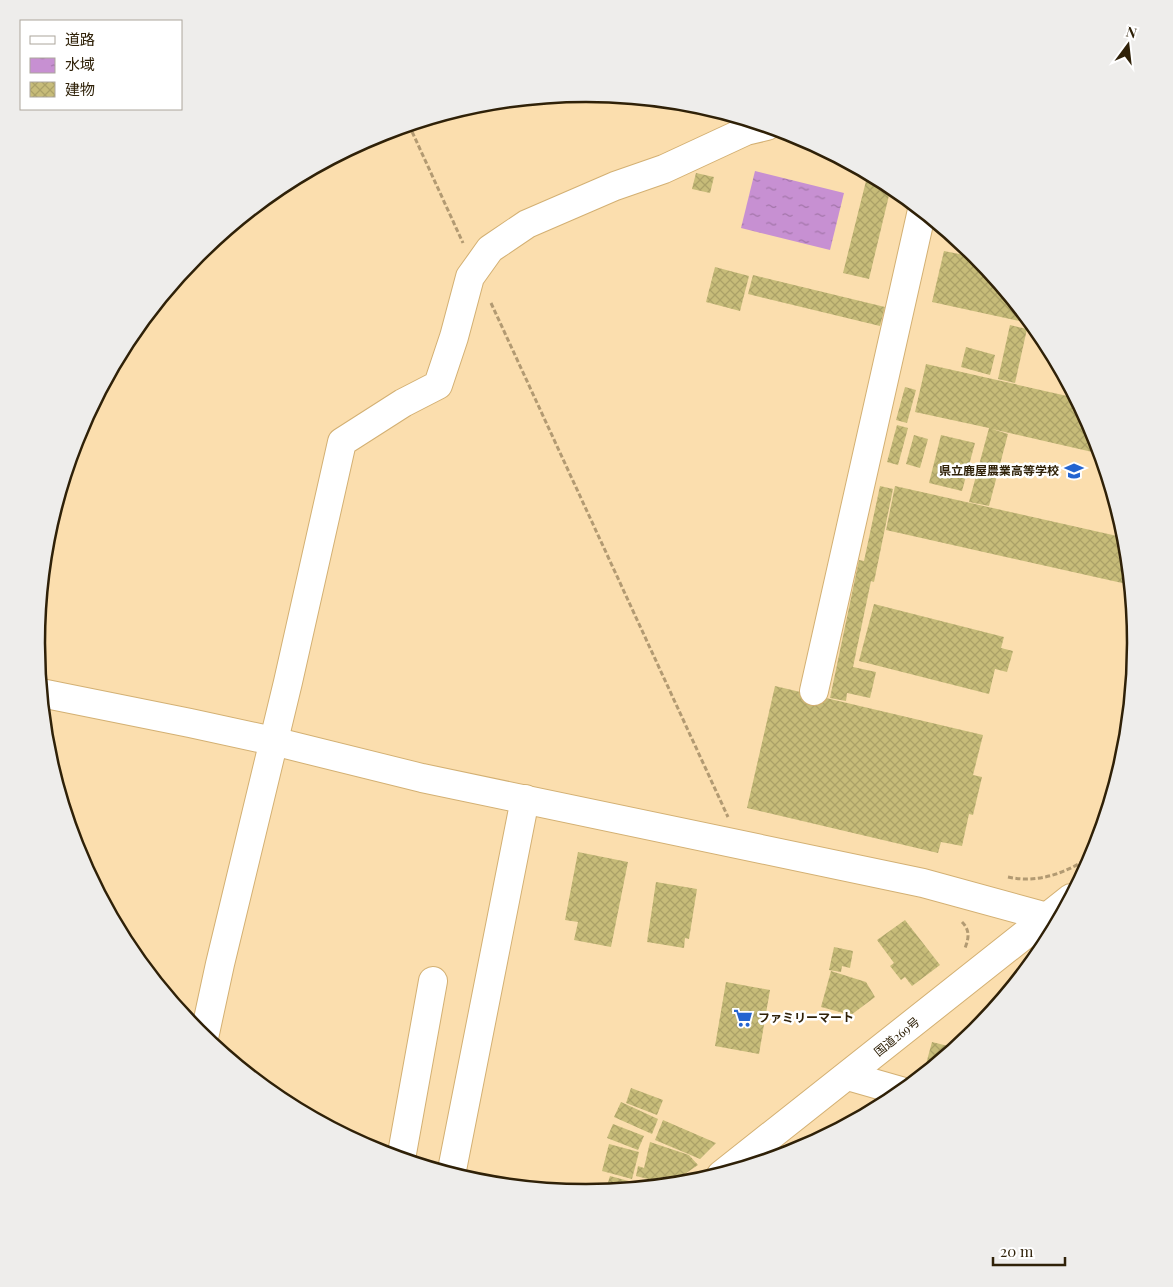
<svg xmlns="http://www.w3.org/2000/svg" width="1173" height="1287" viewBox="0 0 1173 1287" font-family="'Playfair Display','Noto Sans JP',serif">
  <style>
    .water { fill: url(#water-ripples) }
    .building { fill: url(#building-cross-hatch) }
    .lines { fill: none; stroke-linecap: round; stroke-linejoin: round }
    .minor-casing { stroke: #d3b073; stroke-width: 30 }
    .highway-casing { stroke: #d3b073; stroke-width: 30 }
    .path { stroke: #b29a72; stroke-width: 3; stroke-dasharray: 5 2.5; stroke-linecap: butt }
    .minor { stroke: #fff; stroke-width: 28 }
    .highway { stroke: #fff; stroke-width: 28 }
    .labels { text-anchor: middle; stroke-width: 5; stroke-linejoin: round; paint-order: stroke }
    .poi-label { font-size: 12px; font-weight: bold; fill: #2f2108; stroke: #fff; text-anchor: end }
    .street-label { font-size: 12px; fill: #2f2108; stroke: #fff }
    .rim { fill: none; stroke: #2f2108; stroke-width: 2.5 }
  </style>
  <defs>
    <pattern id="water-ripples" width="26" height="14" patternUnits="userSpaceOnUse" patternTransform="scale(1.25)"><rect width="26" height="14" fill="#c790d2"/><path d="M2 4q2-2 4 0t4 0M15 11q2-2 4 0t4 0" fill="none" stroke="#a275a8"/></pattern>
    <pattern id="building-cross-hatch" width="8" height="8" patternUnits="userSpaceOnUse" patternTransform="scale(1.25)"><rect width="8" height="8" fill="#c7bc79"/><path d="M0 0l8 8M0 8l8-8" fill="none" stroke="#aba167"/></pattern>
  </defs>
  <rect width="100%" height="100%" fill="#fbdeae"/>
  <polygon class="water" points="755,171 844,193 830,250 741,228"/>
  <g class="building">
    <polygon points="696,173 714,177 710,193 692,189"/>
    <polygon points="866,181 891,187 869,279 843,273"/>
    <polygon points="944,251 979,258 1033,324 932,302"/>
    <polygon points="715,267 749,276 740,311 706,302"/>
    <polygon points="753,275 885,307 880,326 748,294"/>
    <polygon points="1010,325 1027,329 1015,383 998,379"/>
    <polygon points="966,347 995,355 990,375 961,367"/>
    <polygon points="926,364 1076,398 1095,433 1101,454 992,429 1008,434 989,506 969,502 989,428 915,412"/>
    <polygon points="905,387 916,390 907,423 896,420"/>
    <polygon points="897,425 908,428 898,465 887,462"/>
    <polygon points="914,435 928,439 920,468 906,464"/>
    <polygon points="941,435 975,443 962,491 929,483"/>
    <polygon points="880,486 893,489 874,582 871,581 853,667 876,672 870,698 847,693 846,701 830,698 859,560 864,561"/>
    <polygon points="895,486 1126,538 1131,585 886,530"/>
    <polygon points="874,604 1004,637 1001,648 1013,651 1007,672 995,669 989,694 859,661"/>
    <polygon points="775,686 983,735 973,775 982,777 973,815 969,814 962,846 941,842 938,853 747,808"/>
    <polygon points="578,852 628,862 611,947 574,940 578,922 565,920"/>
    <polygon points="656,882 697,889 689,939 685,938 684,948 647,942"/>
    <polygon points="905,920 940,965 912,986 905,977 901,980 890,966 894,963 877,940"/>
    <polygon points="834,947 853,951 850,968 842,966 841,972 829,970"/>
    <polygon points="831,971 866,982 875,997 851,1015 821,1007"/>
    <polygon points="726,982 770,990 759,1054 715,1046"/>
    <polygon points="932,1042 956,1048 923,1075"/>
    <polygon points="631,1088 663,1100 657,1115 626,1103"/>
    <polygon points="621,1102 658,1119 652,1134 614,1117"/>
    <polygon points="663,1120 716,1143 700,1159 655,1140"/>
    <polygon points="613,1124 644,1136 638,1150 607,1138"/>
    <polygon points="650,1142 689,1155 698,1165 667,1186 663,1186 656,1181 636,1176 638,1166 644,1168"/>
    <polygon points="609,1144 639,1152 632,1179 602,1171"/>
    <polygon points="610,1176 651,1187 605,1192"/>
  </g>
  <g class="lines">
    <g class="minor-casing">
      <g id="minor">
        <polyline points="814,691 922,210"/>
        <polyline points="41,693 190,723 273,741 422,778 923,883 1047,917 1053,932"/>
        <polyline points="204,1038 220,964 288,682 342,442 403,403 438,385 454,337 470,277 490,249 527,224 615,186 664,169 746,131 767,126"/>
        <polyline points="848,1076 904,1092"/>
        <polyline points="401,1159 433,981"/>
        <polyline points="451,1175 525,799"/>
      </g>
    </g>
    <g class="highway-casing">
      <polyline id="highway" points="721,1175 1071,898"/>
    </g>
    <g class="path">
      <polyline points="409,125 463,243"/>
      <polyline points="491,303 728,817"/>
      <path d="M1008,877C1039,884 1070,872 1095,853"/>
      <path d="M962,922C970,930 969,938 965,948"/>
      <polyline points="685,1184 696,1176"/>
    </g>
    <use href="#minor" class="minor"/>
    <use href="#highway" class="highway"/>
  </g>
  <defs>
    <g id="school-bare" transform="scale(1.5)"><path d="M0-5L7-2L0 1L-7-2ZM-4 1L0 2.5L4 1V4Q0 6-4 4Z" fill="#2364d0" stroke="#fff" stroke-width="2.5" paint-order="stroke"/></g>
    <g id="supermarket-bare" transform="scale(1.5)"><path d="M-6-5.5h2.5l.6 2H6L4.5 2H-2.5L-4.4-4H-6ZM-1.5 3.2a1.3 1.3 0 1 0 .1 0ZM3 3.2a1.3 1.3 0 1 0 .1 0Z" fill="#2364d0" stroke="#fff" stroke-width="2.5" paint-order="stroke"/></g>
  </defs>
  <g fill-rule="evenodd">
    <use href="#school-bare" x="1074" y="471"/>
    <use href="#supermarket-bare" x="743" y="1018"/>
  </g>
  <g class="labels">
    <g class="poi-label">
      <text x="1059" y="475">県立鹿屋農業高等学校</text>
      <text x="758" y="1022" text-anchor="start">ファミリーマート</text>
    </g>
    <g class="street-label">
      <text transform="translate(897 1037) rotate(-39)" y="4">国道269号</text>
    </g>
  </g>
  <path d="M0 0H1173V1287H0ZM45 643a541 541 0 1 1 1082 0a541 541 0 1 1-1082 0Z" fill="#eeedeb" fill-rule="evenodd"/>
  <path class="rim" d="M45 643a541 541 0 1 1 1082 0a541 541 0 1 1-1082 0Z"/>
  <rect x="20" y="20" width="162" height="90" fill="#ffffff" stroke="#aca69c"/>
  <rect x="30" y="36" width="25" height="8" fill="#ffffff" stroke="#aca69c"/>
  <text x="65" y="45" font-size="15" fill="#2f2108">道路</text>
  <rect x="30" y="58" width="25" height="15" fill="url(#water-ripples)" stroke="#aca69c"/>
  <text x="65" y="70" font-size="15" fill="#2f2108">水域</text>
  <rect x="30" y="82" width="25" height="15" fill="url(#building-cross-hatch)" stroke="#aca69c"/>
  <text x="65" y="95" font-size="15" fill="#2f2108">建物</text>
  <g transform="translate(1128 45) rotate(15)" stroke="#ffffff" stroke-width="4" paint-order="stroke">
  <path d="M0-4L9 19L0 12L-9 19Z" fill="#2f2108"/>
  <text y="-8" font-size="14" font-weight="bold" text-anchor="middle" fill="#2f2108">N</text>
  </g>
  <path d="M993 1257v8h72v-8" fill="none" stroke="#2f2108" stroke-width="2.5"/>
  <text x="1000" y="1257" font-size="15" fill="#2f2108" stroke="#ffffff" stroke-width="4" paint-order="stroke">20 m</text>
</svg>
